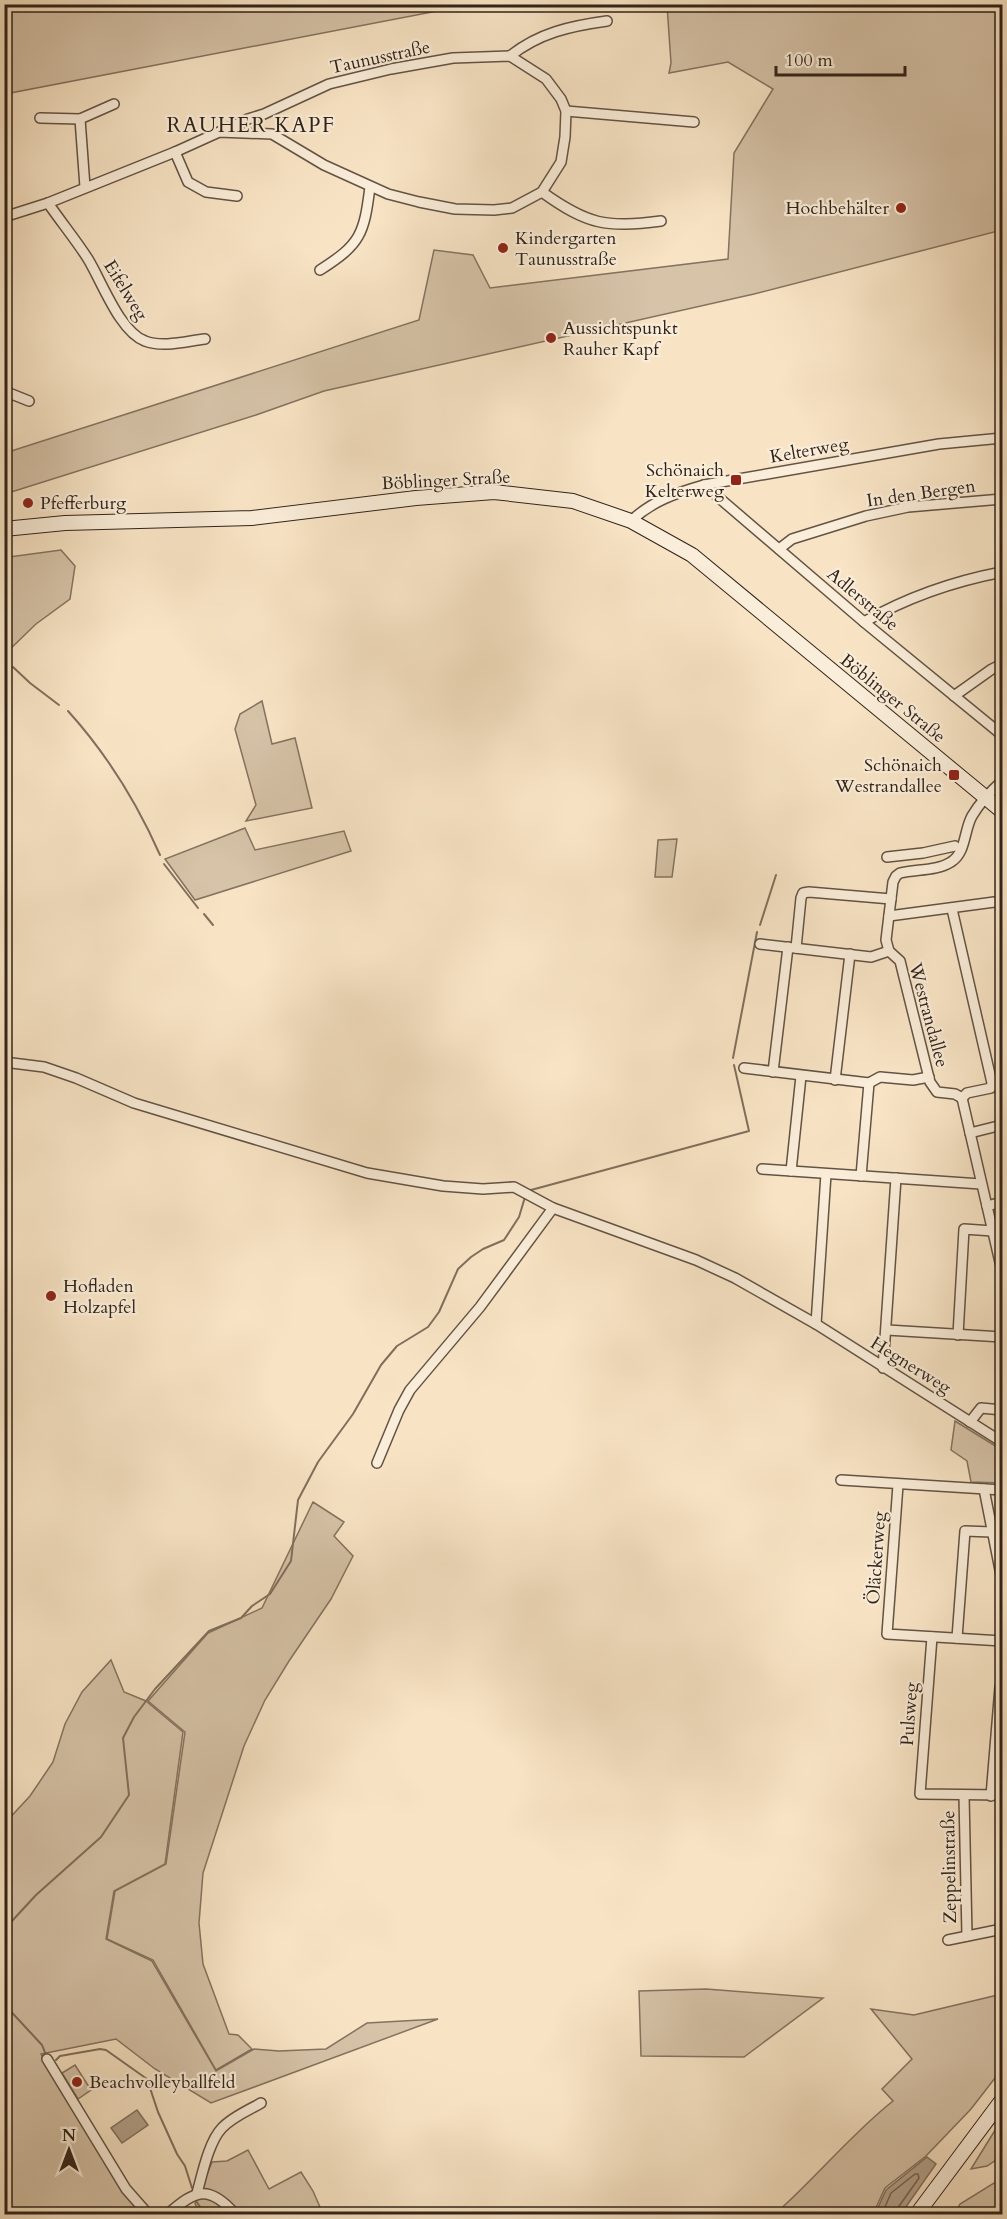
<svg xmlns="http://www.w3.org/2000/svg" width="1007" height="2219" viewBox="0 0 1007 2219" font-family="Cardo,serif">
  <style>
    .green { fill: #d6c3a8; stroke: #847360; stroke-width: 1.5 }
    .water { fill: #b4a28b; stroke: #806f5d; stroke-width: 1.5 }
    .lines { fill: none; stroke-linecap: round; stroke-linejoin: round }
    .shore { stroke: #726252; stroke-width: 1.5 }
    .stream { stroke: #806f5d; stroke-width: 2 }
    .street-casing { stroke: #635344; stroke-width: 12 }
    .secondary-casing { stroke: #312319; stroke-width: 16 }
    .street { stroke: #faedd9; stroke-width: 9 }
    .secondary { stroke: #faedd9; stroke-width: 14 }
    .poi-dot { fill: #8f2418; stroke: #faedd9; stroke-width: 2 }
    .labels { text-anchor: middle; stroke-width: 4.5; stroke-linejoin: round; paint-order: stroke }
    .street-label { font-size: 18px; fill: #312319; stroke: #faedd9 }
    .poi-label { font-size: 18px; fill: #312319; stroke: #faedd9; text-anchor: start }
    .quarter-label { font-size: 21px; letter-spacing: 1.5px; fill: #312319; stroke: #faedd9 }
  </style>
  <rect width="100%" height="100%" fill="#f8e4c5"/>
  <filter id="stains"><feTurbulence type="fractalNoise" baseFrequency=".00333" numOctaves="4"/><feColorMatrix values="0 0 0 0 .2 0 0 0 0 .09 0 0 0 0 .02 0 0 0 .5 -.17"/></filter>
  <radialGradient id="worn" r=".72"><stop offset=".6" stop-color="#630" stop-opacity="0"/><stop offset="1" stop-color="#630" stop-opacity=".3"/></radialGradient>
  <g class="green">
    <polygon points="5,4 1002,5 1002,230 754,294 324,391 256,415 5,494 5,453 419,320 434,250 473,255 490,288 728,259 734,153 773,89 728,62 669,73 671,63 667,5 497,9 458,7 5,94"/>
    <polygon points="61,550 75,566 70,599 36,624 5,654 5,554 9,557"/>
    <polygon points="262,701 272,744 295,738 312,808 246,821 256,805 235,729 240,714"/>
    <polygon points="245,828 255,850 344,831 351,851 195,900 165,859"/>
    <polygon points="677,839 672,877 655,877 658,840"/>
    <polygon points="955,1421 1002,1450 1002,1483 971,1482 967,1461 951,1450"/>
    <polygon points="313,1502 344,1522 334,1536 353,1556 331,1599 289,1661 265,1700 244,1746 203,1873 199,1923 203,1964 229,2034 238,2035 252,2049 216,2070 153,1960 107,1939 115,1891 166,1864 185,1732 148,1701 208,1633 262,1608"/>
    <polygon points="111,1660 124,1692 146,1701 183,1732 165,1864 114,1891 106,1939 152,1961 216,2071 254,2049 279,2051 326,2049 367,2023 438,2019 211,2103 155,2069 116,2039 41,2054 93,2143 147,2214 5,2214 4,1824 30,1796 53,1762 65,1724 82,1692"/>
    <polygon points="706,1989 823,1998 744,2057 641,2056 639,1991"/>
    <path d="M1002,1994V2069L971,2109L926,2156L885,2188L873,2214H775C816,2178 850,2135 893,2101L882,2089L912,2059L871,2009L914,2015Z"/>
    <polygon points="75,2065 91,2090 78,2099 62,2073"/>
    <polygon points="1002,2119 1002,2156 987,2166 971,2169"/>
    <polygon points="248,2150 269,2189 301,2172 313,2191 323,2214 201,2214 195,2204 212,2162 227,2161"/>
    <polygon points="1002,2178 1002,2214 955,2214 960,2204"/>
  </g>
  <g class="water">
    <polygon points="137,2110 148,2125 122,2143 111,2128"/>
    <polygon points="927,2157 936,2164 901,2214 875,2214 886,2190"/>
  </g>
  <g class="lines">
    <polyline class="shore" points="882,2214 891,2193 915,2174 918,2174 919,2178 897,2209 896,2214"/>
    <g class="stream">
      <polyline points="13,667 30,683 59,705"/>
      <path d="M68,711C106,753 137,803 160,855"/>
      <polyline points="164,864 198,908"/>
      <polyline points="204,914 213,925"/>
      <polyline points="760,925 776,875"/>
      <polyline points="733,1058 757,932"/>
      <polyline points="531,1190 749,1131 734,1065"/>
      <polyline points="12,1921 36,1895 101,1837 129,1795 123,1738 134,1717 155,1689 209,1631 241,1618 252,1606 270,1594 291,1561 298,1500 318,1462 353,1414 381,1365 397,1346 428,1327 439,1312 458,1269 471,1257 483,1249 504,1240 519,1217 525,1197"/>
      <polyline points="4,1927 10,1924"/>
      <polyline points="4,2004 42,2045 46,2055"/>
      <polyline points="56,2060 60,2056 100,2049 106,2050 147,2079 158,2112 177,2154 185,2166 192,2188"/>
      <polyline points="194,2198 205,2214"/>
    </g>
    <g class="street-casing">
      <g id="street">
        <path d="M510,56C539,33 570,26 607,21"/>
        <polyline points="566,111 694,122"/>
        <polyline points="40,118 80,119"/>
        <polyline points="175,152 188,182 206,192 237,196"/>
        <polyline points="85,187 80,119 114,104"/>
        <path d="M542,192C588,225 606,228 661,221"/>
        <path d="M48,203C61,222 76,240 88,259C102,282 120,332 145,341C163,348 187,341 205,339"/>
        <polyline points="4,217 48,203 175,152 248,119 264,114 329,84 391,69 453,58 510,56 546,79 561,99 566,111 565,137 561,162 542,192 512,208 494,210 455,209 419,202 388,194 324,165 272,134 219,132"/>
        <path d="M320,270C361,244 364,234 370,187"/>
        <polyline points="4,391 29,401"/>
        <polyline points="704,485 864,622 1002,735"/>
        <path d="M631,521C652,501 676,493 704,485L939,444L1002,438"/>
        <polyline points="779,549 792,539 866,516 908,507 1002,499"/>
        <path d="M864,622C906,598 955,581 1002,572"/>
        <polyline points="954,696 992,669 1002,664"/>
        <polyline points="887,857 923,853 955,846"/>
        <polyline points="952,909 992,1083 991,1088 967,1093 962,1098"/>
        <polyline points="889,916 1002,901"/>
        <polyline points="760,944 871,957 889,951"/>
        <polyline points="796,948 801,898 803,893 809,892 891,899"/>
        <polyline points="4,1062 44,1067 76,1078 134,1103 367,1173 443,1186 483,1189 514,1187 553,1208 696,1260 735,1278 816,1324 1002,1442"/>
        <polyline points="744,1068 869,1083 880,1077 913,1080 929,1077"/>
        <polyline points="773,1072 788,947"/>
        <polyline points="835,1080 850,954"/>
        <path d="M962,1098L955,1094L937,1092L930,1082L900,961L889,951L886,940L893,882L896,876L900,873C916,869 937,871 951,862C966,853 964,830 972,816C980,802 990,792 1002,781"/>
        <polyline points="962,1098 1002,1271"/>
        <polyline points="970,1133 1002,1125"/>
        <polyline points="762,1169 981,1184"/>
        <polyline points="791,1171 801,1076"/>
        <polyline points="861,1176 869,1083"/>
        <polyline points="987,1206 1002,1202"/>
        <polyline points="816,1324 826,1174"/>
        <polyline points="887,1330 1002,1337"/>
        <polyline points="958,1335 964,1229 993,1231"/>
        <polyline points="883,1368 896,1178"/>
        <polyline points="970,1422 981,1408 1002,1410"/>
        <polyline points="377,1463 399,1410 410,1390 480,1307 553,1208"/>
        <polyline points="841,1480 1002,1490"/>
        <polyline points="898,1485 887,1634 1002,1641"/>
        <polyline points="984,1489 1002,1580"/>
        <polyline points="932,1637 920,1794 1002,1795"/>
        <polyline points="957,1638 965,1531 992,1532"/>
        <polyline points="964,1796 967,1936"/>
        <polyline points="991,1796 1000,1687 1002,1687"/>
        <polyline points="948,1940 1002,1929"/>
        <polyline points="47,2059 126,2189 148,2214"/>
        <path d="M197,2193C202,2175 209,2141 222,2128C232,2117 249,2110 261,2103"/>
        <path d="M168,2214C195,2190 209,2184 235,2214"/>
      </g>
    </g>
    <g class="secondary-casing">
      <g id="secondary">
        <polyline points="4,529 65,523 252,518 416,498 494,492 573,501 631,521 692,555 1002,811"/>
        <polyline points="917,2214 1002,2100"/>
      </g>
    </g>
    <use href="#street" class="street"/>
    <use href="#secondary" class="secondary"/>
  </g>
  <g class="poi-dot">
    <circle cx="901" cy="208" r="6"/>
    <circle cx="503" cy="248" r="6"/>
    <circle cx="551" cy="338" r="6"/>
    <rect x="730" y="474" width="12" height="12" rx="3"/>
    <circle cx="28" cy="503" r="6"/>
    <rect x="948" y="769" width="12" height="12" rx="3"/>
    <circle cx="51" cy="1296" r="6"/>
    <circle cx="77" cy="2082" r="6"/>
  </g>
  <g class="labels">
    <g class="street-label">
      <text transform="translate(380 57) rotate(-12)" y="6">Taunusstraße</text>
      <text transform="translate(126 290) rotate(58)" y="6">Eifelweg</text>
      <text transform="translate(809 450) rotate(-10)" y="6">Kelterweg</text>
      <text transform="translate(446 480) rotate(-3)" y="6">Böblinger Straße</text>
      <text transform="translate(921 493) rotate(-8)" y="6">In den Bergen</text>
      <text transform="translate(863 599) rotate(40)" y="6">Adlerstraße</text>
      <text transform="translate(893 698) rotate(39)" y="6">Böblinger Straße</text>
      <text transform="translate(929 1015) rotate(75)" y="6">Westrandallee</text>
      <text transform="translate(911 1365) rotate(32)" y="6">Hegnerweg</text>
      <text transform="translate(876 1558) rotate(-86)" y="6">Öläckerweg</text>
      <text transform="translate(909 1714) rotate(-86)" y="6">Pulsweg</text>
      <text transform="translate(949 1867) rotate(-91)" y="6">Zeppelinstraße</text>
    </g>
    <g class="poi-label">
      <text x="889" y="214" text-anchor="end">Hochbehälter</text>
      <text x="515" y="244">Kindergarten<tspan x="515" dy="21">Taunusstraße</tspan></text>
      <text x="563" y="334">Aussichtspunkt<tspan x="563" dy="21">Rauher Kapf</tspan></text>
      <text x="724" y="476" text-anchor="end">Schönaich<tspan x="724" dy="21">Kelterweg</tspan></text>
      <text x="40" y="509">Pfefferburg</text>
      <text x="942" y="771" text-anchor="end">Schönaich<tspan x="942" dy="21">Westrandallee</tspan></text>
      <text x="63" y="1292">Hofladen<tspan x="63" dy="21">Holzapfel</tspan></text>
      <text x="89" y="2088">Beachvolleyballfeld</text>
    </g>
    <g class="quarter-label">
      <text x="251" y="132">RAUHER KAPF</text>
    </g>
  </g>
  <rect width="1007" height="2219" fill="none" stroke="#f8e4c5" stroke-width="24"/>
  <rect x="6" y="6" width="995" height="2207" fill="none" stroke="#312319" stroke-width="3"/>
  <rect x="12" y="12" width="983" height="2195" fill="none" stroke="#312319" stroke-width="1.5"/>
  <g transform="translate(69 2150)" stroke="#faedd9" stroke-width="4.5" paint-order="stroke">
  <path d="M0-4.5L10 22L0 15L-10 22Z" fill="#312319"/>
  <text y="-9" font-size="16" font-weight="bold" text-anchor="middle" fill="#312319">N</text>
  </g>
  <path d="M776 66v9h129v-9" fill="none" stroke="#312319" stroke-width="3"/>
  <text x="785" y="66" font-size="18" fill="#312319" stroke="#faedd9" stroke-width="4.5" paint-order="stroke">100 m</text>
  <rect width="100%" height="100%" filter="url(#stains)"/>
  <rect width="100%" height="100%" fill="url(#worn)"/>
</svg>
